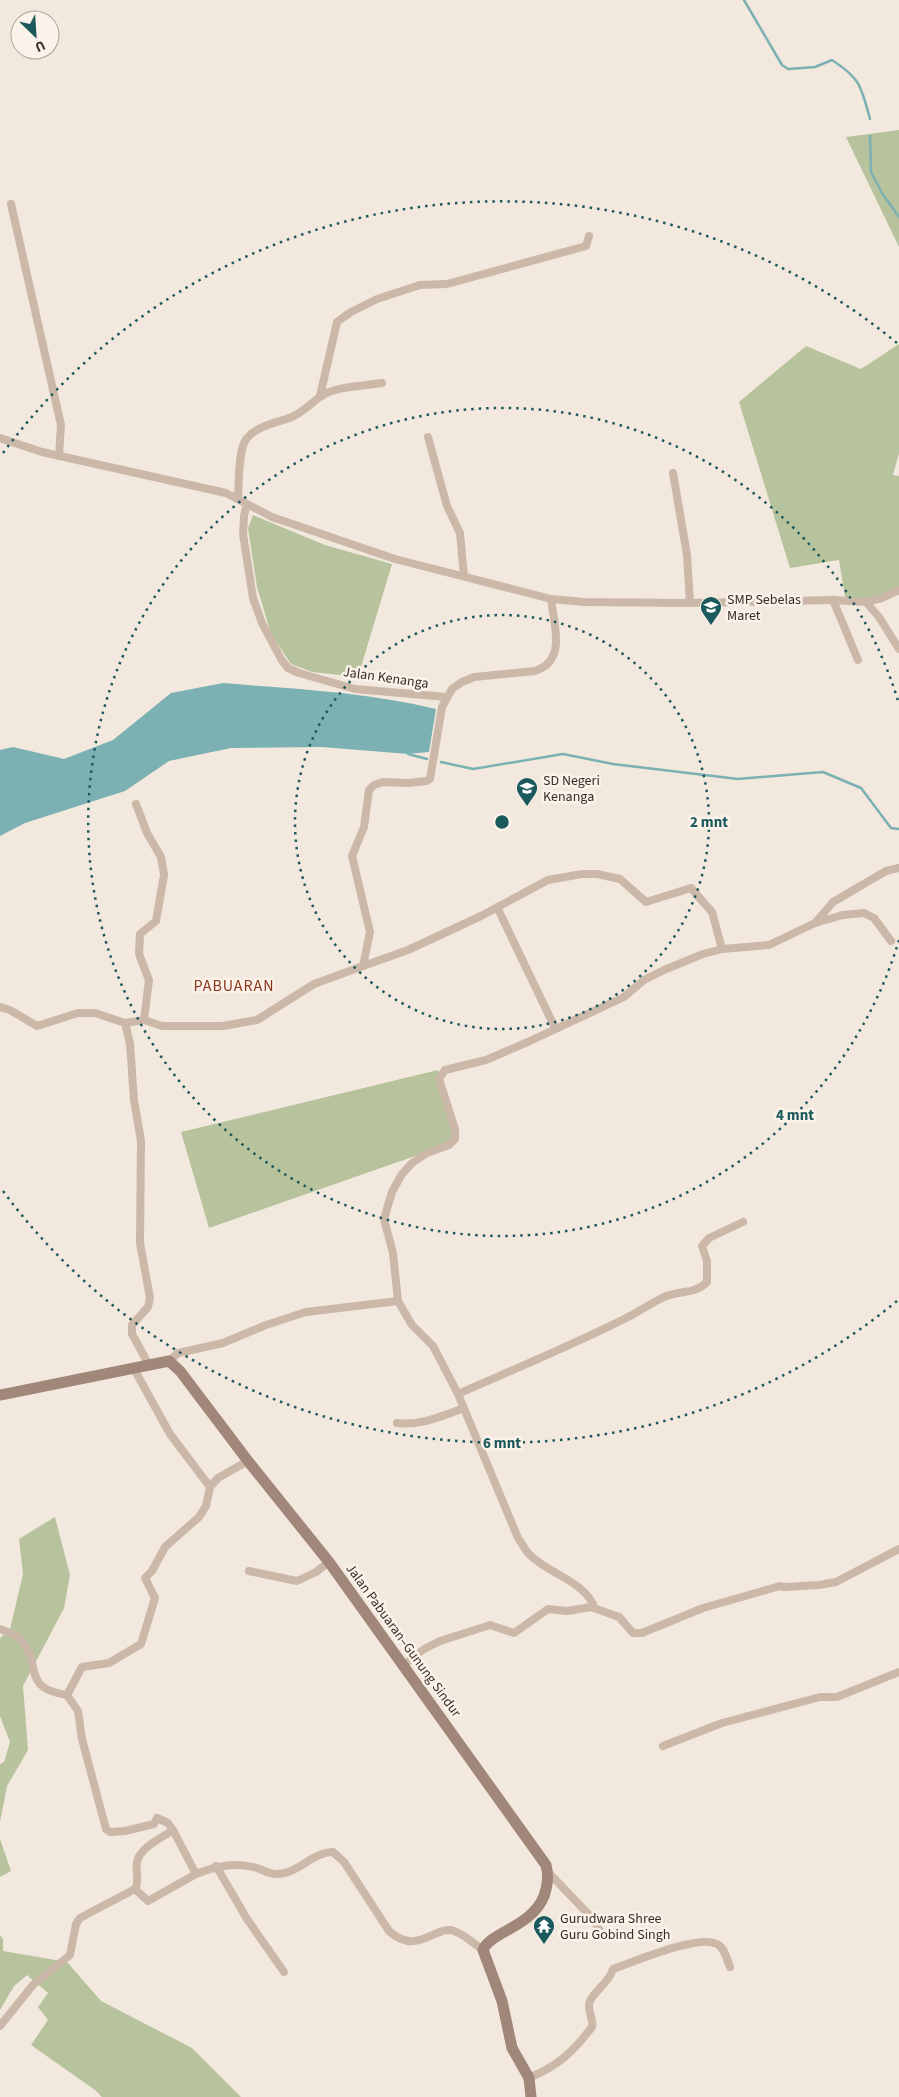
<svg xmlns="http://www.w3.org/2000/svg" width="899" height="2097" viewBox="0 0 899 2097" font-family="'Source Sans 3',sans-serif">
  <style>
    .green { fill: #b7c39c }
    .water { fill: #7bb1b2 }
    .lines { fill: none; stroke-linecap: round; stroke-linejoin: round }
    .stream { stroke: #7bb1b2; stroke-width: 2.5 }
    .street { stroke: #ccb8a8; stroke-width: 8 }
    .secondary { stroke: #a08779; stroke-width: 11 }
    .ring { fill: none; stroke: #1c595c; stroke-width: 2.5; stroke-dasharray: 2.5 5 }
    .labels { text-anchor: middle; stroke-width: 5; stroke-linejoin: round; paint-order: stroke }
    .poi-label { font-size: 14px; fill: #392d29; stroke: #fbf3ea; text-anchor: start }
    .street-label { font-size: 14px; fill: #392d29; stroke: #fbf3ea }
    .quarter-label { font-size: 16px; letter-spacing: 1px; fill: #8b361f; stroke: #fbf3ea }
    .centre { fill: #1c595c; stroke: #fbf3ea; stroke-width: 2.5 }
    .ring-label { font-size: 15px; text-anchor: middle; font-weight: bold; fill: #1c595c; stroke: #fbf3ea; stroke-width: 5; stroke-linejoin: round; paint-order: stroke }
  </style>
  <rect width="100%" height="100%" fill="#f3e8dd"/>
  <g class="green">
    <polygon points="899,130 899,247 846,137"/>
    <polygon points="899,344 899,453 893,475 899,476 899,591 846,603 839,560 790,568 739,402 806,346 861,369"/>
    <polygon points="253,515 325,545 392,564 358,677 312,672 291,664 271,634 257,587 248,528"/>
    <polygon points="438,1070 458,1141 209,1228 181,1132"/>
    <polygon points="55,1517 70,1575 64,1608 23,1686 28,1750 7,1786 0,1822 0,1764 4,1762 10,1742 0,1716 0,1638 10,1629 23,1574 19,1539"/>
    <polygon points="0,1839 11,1871 0,1877"/>
    <polygon points="0,1935 3,1939 3,1951 67,1962 101,2001 192,2048 241,2097 102,2097 95,2090 31,2045 48,2020 38,2007 48,1993 27,1975 14,1986 0,2010"/>
  </g>
  <path class="water" d="M223,683C294,689 367,692 436,709L429,752L408,754L322,747L231,748L169,761L125,791L25,823L0,836V750L13,747L64,759L113,740L171,693Z"/>
  <g class="lines">
    <g class="stream">
      <path d="M744,0L782,65L788,69L815,67L832,60C861,79 861,86 870,119"/>
      <polyline points="870,136 871,172 882,193 899,217"/>
      <polyline points="408,754 427,759"/>
      <polyline points="441,762 473,769 563,754 613,764 738,779 823,772 861,788 891,828 899,829"/>
    </g>
    <g class="street">
      <polyline points="11,204 61,425 59,456"/>
      <polyline points="320,396 337,322 351,312 377,299 420,285 447,284 586,246 589,236"/>
      <polyline points="428,437 447,506 460,533 464,576"/>
      <polyline points="0,438 42,452 226,493 272,517 395,559 551,599 584,602 690,603 833,600 866,602 882,598 899,590"/>
      <polyline points="673,473 687,555 690,603"/>
      <path d="M238,497C239,483 238,448 247,438C258,425 277,423 292,417C303,412 310,404 320,397C334,386 364,386 382,383"/>
      <polyline points="247,504 244,516 243,534 253,598 262,623 281,659 288,668 299,673 355,689 446,697"/>
      <polyline points="833,600 858,660"/>
      <polyline points="866,602 879,617 899,649"/>
      <polyline points="136,804 147,833 161,857 164,875 156,921 140,934 139,954 149,980 144,1020"/>
      <polyline points="497,907 555,1028"/>
      <polyline points="815,923 833,902 886,871 899,868"/>
      <polyline points="363,966 408,950 481,916 548,880 582,874 597,874 620,879 646,902 691,888 712,912 722,949"/>
      <path d="M0,1007L10,1010L37,1026L78,1013H95L125,1023L144,1020L162,1026H223L257,1020L314,984L363,966L370,932L352,856L364,827L369,790L374,785L383,782L408,783L427,781L430,779L442,707L452,689L462,682L474,677L535,671C567,661 554,625 551,599"/>
      <polyline points="125,1023 130,1044 134,1100 141,1141 140,1243 150,1298 148,1307 132,1325 132,1334 149,1365"/>
      <path d="M743,1222L709,1238L702,1246L707,1261V1282C695,1295 678,1290 662,1298C652,1303 642,1309 632,1315C576,1344 516,1368 458,1394L433,1346L412,1325L398,1301L393,1253L384,1219L392,1192L402,1174L412,1163L427,1153L449,1145L455,1139V1129L439,1079L445,1070L486,1060L530,1041L624,997L644,980L664,970L703,954L722,949L769,945L815,923L843,915L864,913L874,918L891,941"/>
      <polyline points="169,1361 178,1353 223,1343 266,1325 306,1312 398,1301"/>
      <polyline points="133,1367 170,1434 210,1487"/>
      <path d="M397,1423C421,1426 442,1416 464,1408"/>
      <polyline points="249,1571 297,1581 316,1572 329,1562"/>
      <polyline points="591,1607 619,1617 633,1633 642,1633 703,1608 780,1586 784,1587 819,1585 836,1582 899,1549"/>
      <path d="M0,1629C7,1632 16,1634 21,1640C43,1664 20,1688 67,1695L78,1711L82,1739L106,1829L110,1832L125,1831L154,1824L157,1818L168,1823L173,1830"/>
      <path d="M404,1665L424,1649L440,1641L490,1625L514,1633L548,1609L567,1611L591,1607L593,1604C581,1580 547,1573 529,1554C525,1550 522,1543 518,1538L458,1394"/>
      <polyline points="67,1695 82,1667 109,1663 141,1644 155,1598 145,1578 152,1571 165,1547 199,1517 206,1506 210,1487 218,1478 248,1461"/>
      <polyline points="663,1746 722,1723 820,1697 837,1697 899,1672"/>
      <polyline points="216,1866 247,1919 284,1972"/>
      <polyline points="548,1872 593,1919 601,1933"/>
      <polyline points="135,1889 148,1901 196,1874"/>
      <path d="M0,2026L33,1985L70,1955L76,1924L80,1918L135,1889C140,1881 135,1871 137,1862C140,1847 162,1838 173,1830L196,1874C213,1867 234,1862 253,1867C260,1868 268,1874 276,1874C297,1875 312,1852 333,1852L344,1862L389,1931C417,1957 437,1924 454,1931C464,1934 474,1944 483,1950"/>
      <path d="M529,2078C559,2065 572,2053 592,2027C594,2018 586,2010 590,2001C596,1989 609,1983 613,1969C634,1962 698,1934 717,1944C725,1948 727,1960 730,1967"/>
    </g>
    <path class="secondary" d="M0,1395L169,1361L180,1371L248,1461L329,1562L546,1865C549,1876 548,1885 544,1896C532,1927 490,1932 483,1950L502,2001L512,2048L529,2078L531,2097"/>
  </g>
  <g class="ring">
    <circle cx="502" cy="822" r="207"/>
    <path d="M899 940A414 414 0 1 1 899 704"/>
    <path d="M897 1301A621 621 0 0 1 3 1191M3 453A621 621 0 0 1 897 343"/>
  </g>
  <defs>
    <g id="school-pin" transform="scale(1.125)"><path d="M0 17L-7.5 6A9.5 9.5 0 1 1 7.5 6Z" fill="#1c595c" stroke="#fbf3ea"/><path d="M0-5L7-2L0 1L-7-2ZM-4 1L0 2.5L4 1V4Q0 6-4 4Z" fill="#fff"/></g>
    <g id="temple-pin" transform="scale(1.125)"><path d="M0 17L-7.5 6A9.5 9.5 0 1 1 7.5 6Z" fill="#1c595c" stroke="#fbf3ea"/><path d="M0-6L5-2H3V0L6.5 2.5H4V6H1.5V3h-3V6H-4V2.5H-6.5L-3 0V-2H-5Z" fill="#fff"/></g>
  </defs>
  <g fill-rule="evenodd">
    <use href="#school-pin" x="711" y="607"/>
    <use href="#school-pin" x="527" y="788"/>
    <use href="#temple-pin" x="544" y="1926"/>
  </g>
  <g class="labels">
    <g class="poi-label">
      <text x="727" y="604">SMP Sebelas<tspan x="727" dy="16">Maret</tspan></text>
      <text x="543" y="785">SD Negeri<tspan x="543" dy="16">Kenanga</tspan></text>
      <text x="560" y="1923">Gurudwara Shree<tspan x="560" dy="16">Guru Gobind Singh</tspan></text>
    </g>
    <g class="street-label">
      <text transform="translate(386 677) rotate(8)" y="5">Jalan Kenanga</text>
      <text transform="translate(404 1640) rotate(54)" y="5">Jalan Pabuaran–Gunung Sindur</text>
    </g>
    <g class="quarter-label">
      <text x="234" y="991">PABUARAN</text>
    </g>
  </g>
  <circle cx="502" cy="822" r="8" class="centre"/>
  <g class="ring-label">
    <text x="709" y="827">2 mnt</text>
    <text x="795" y="1120">4 mnt</text>
    <text x="502" y="1448">6 mnt</text>
  </g>
  <g transform="translate(35 35) rotate(155)"><circle r="24" fill="#fbf3ea" stroke="#ada49d"/>
  <path d="M0-4L9 19L0 12L-9 19Z" fill="#1c595c"/>
  <text y="-8" font-size="14" font-weight="bold" text-anchor="middle" fill="#392d29">U</text>
  </g>
</svg>
